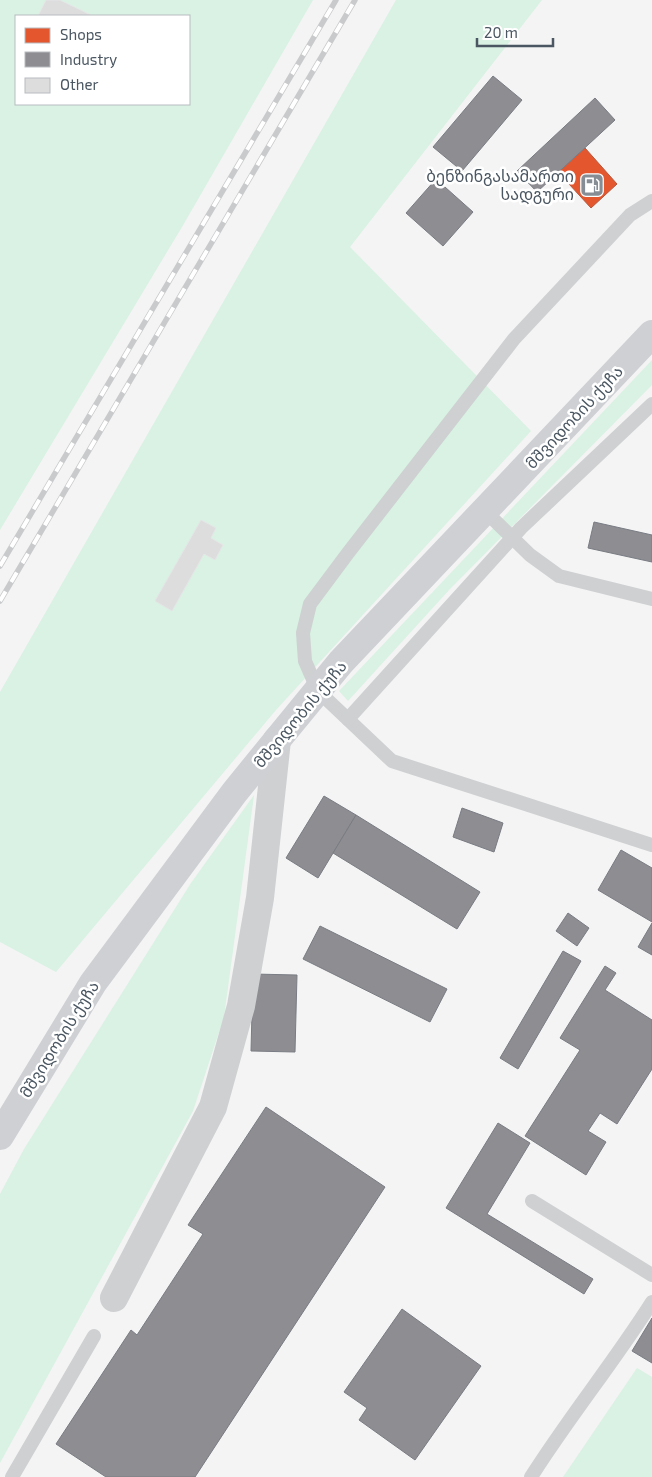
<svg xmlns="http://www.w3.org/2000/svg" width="652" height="1477" viewBox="0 0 652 1477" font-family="'Exo 2','Noto Sans Georgian',sans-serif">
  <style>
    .green { fill: #d9f2e3; fill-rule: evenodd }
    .shops { fill: #e4572e; stroke: #b6573d }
    .industry { fill: #8d8d92; stroke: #797c83 }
    .building { fill: #ddddde; stroke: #e5e6e7 }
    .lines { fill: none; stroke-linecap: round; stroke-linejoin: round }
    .service { stroke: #ced0d2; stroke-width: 14 }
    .minor { stroke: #ced0d2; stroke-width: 28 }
    .secondary { stroke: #ced0d4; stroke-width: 28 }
    .rail-casing { stroke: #c9cacc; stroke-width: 5.5 }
    .rail { stroke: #fff; stroke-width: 4; stroke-dasharray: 11; stroke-linecap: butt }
    .labels { text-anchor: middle; stroke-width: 5; stroke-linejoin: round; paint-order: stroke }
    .poi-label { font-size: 16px; fill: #4a5661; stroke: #fff; text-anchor: end }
    .street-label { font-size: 16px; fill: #4a5661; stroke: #fff }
  </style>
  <rect width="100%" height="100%" fill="#f4f4f4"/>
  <g class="green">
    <path d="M0,0H313L182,227L0,530ZM16,16H189V104H16Z"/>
    <polygon points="396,0 542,0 350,247 531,431 276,710 56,972 0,942 0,692"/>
    <polygon points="652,360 652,385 450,589 348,701 339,691"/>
    <polygon points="254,795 224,1017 193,1111 0,1463 0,1194 24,1149 191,883"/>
    <polygon points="637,1368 652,1377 652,1477 563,1477"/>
  </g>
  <polygon class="shops" points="585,148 617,184 591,208 558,172"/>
  <g class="industry">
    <polygon points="493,76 522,100 462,171 433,147"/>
    <polygon points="595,98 615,120 537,192 517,171"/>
    <polygon points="436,179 473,212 443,246 406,213"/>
    <polygon points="594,522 652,535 652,562 588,548"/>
    <polygon points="324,796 356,815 318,878 286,858"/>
    <polygon points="462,808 503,823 494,852 453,837"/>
    <polygon points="356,815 480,892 457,929 333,853"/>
    <polygon points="621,850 652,868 652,922 598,890"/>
    <polygon points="568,913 589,928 577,946 556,931"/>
    <polygon points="652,923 652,955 638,947"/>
    <polygon points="320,926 447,989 430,1022 303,959"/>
    <polygon points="563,951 581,961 518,1069 500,1058"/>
    <polygon points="605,966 616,973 605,990 652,1020 652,1069 617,1124 600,1113 588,1131 606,1142 586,1175 525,1136 580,1050 560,1038"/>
    <polygon points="253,974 297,975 295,1052 251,1051"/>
    <polygon points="266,1107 385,1187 195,1477 106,1477 56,1444 131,1330 137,1335 203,1234 188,1225"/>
    <polygon points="498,1123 530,1143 487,1214 593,1279 584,1294 446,1208"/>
    <polygon points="402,1309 481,1366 415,1460 359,1420 367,1408 344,1392"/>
    <polygon points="652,1318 652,1363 632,1351"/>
  </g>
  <g class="building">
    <polygon points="46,0 60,0 93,16 38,16"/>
    <polygon points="201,520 216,528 211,538 223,545 215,560 204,554 172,611 155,601"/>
  </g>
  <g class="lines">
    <g class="service">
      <polyline points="652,201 630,215 514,339 348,553 310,604 303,633 305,661 318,691 392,761 652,845"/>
      <polyline points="485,511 530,555 559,576 652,599"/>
      <polyline points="348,719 521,528 652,404"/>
      <polyline points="532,1201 652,1275"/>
      <polyline points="12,1477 94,1336"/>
      <path d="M531,1477C569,1417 614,1362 652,1302"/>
    </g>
    <polyline class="minor" points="114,1298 213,1107 241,1006 260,898 277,740"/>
    <polyline class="secondary" points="0,1136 93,983 234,793 277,740 341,662 652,334"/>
    <g class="rail-casing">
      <g id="rail">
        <polyline points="0,566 336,0"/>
        <polyline points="0,601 355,0"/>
      </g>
    </g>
    <use href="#rail" class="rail"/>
  </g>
  <defs>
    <g id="fuel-square" transform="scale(1.25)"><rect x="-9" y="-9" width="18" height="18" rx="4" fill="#868d94" stroke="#fff"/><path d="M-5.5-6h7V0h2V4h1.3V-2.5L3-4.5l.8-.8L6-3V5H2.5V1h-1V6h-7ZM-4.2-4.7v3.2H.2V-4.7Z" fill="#fff"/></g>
  </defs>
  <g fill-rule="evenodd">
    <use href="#fuel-square" x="592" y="185"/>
  </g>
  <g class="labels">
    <g class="poi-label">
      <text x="574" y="182">ბენზინგასამართი<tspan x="574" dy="18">სადგური</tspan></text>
    </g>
    <g class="street-label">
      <text transform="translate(574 417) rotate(-47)" y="6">მშვიდობის ქუჩა</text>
      <text transform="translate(300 714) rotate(-50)" y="6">მშვიდობის ქუჩა</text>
      <text transform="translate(59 1039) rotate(-58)" y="6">მშვიდობის ქუჩა</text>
    </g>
  </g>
  <rect x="15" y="15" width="175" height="90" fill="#ffffff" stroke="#b7bbc0"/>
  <rect x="25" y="28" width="25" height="15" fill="#e4572e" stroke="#b7bbc0"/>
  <text x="60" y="40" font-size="15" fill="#4a5661">Shops</text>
  <rect x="25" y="52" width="25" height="15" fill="#8d8d92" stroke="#b7bbc0"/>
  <text x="60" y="65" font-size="15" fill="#4a5661">Industry</text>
  <rect x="25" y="78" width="25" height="15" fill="#ddddde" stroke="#b7bbc0"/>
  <text x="60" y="90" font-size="15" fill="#4a5661">Other</text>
  <path d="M477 38v8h76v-8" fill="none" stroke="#4a5661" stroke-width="2.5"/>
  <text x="484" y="38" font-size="15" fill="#4a5661" stroke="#ffffff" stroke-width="4" paint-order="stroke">20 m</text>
</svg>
